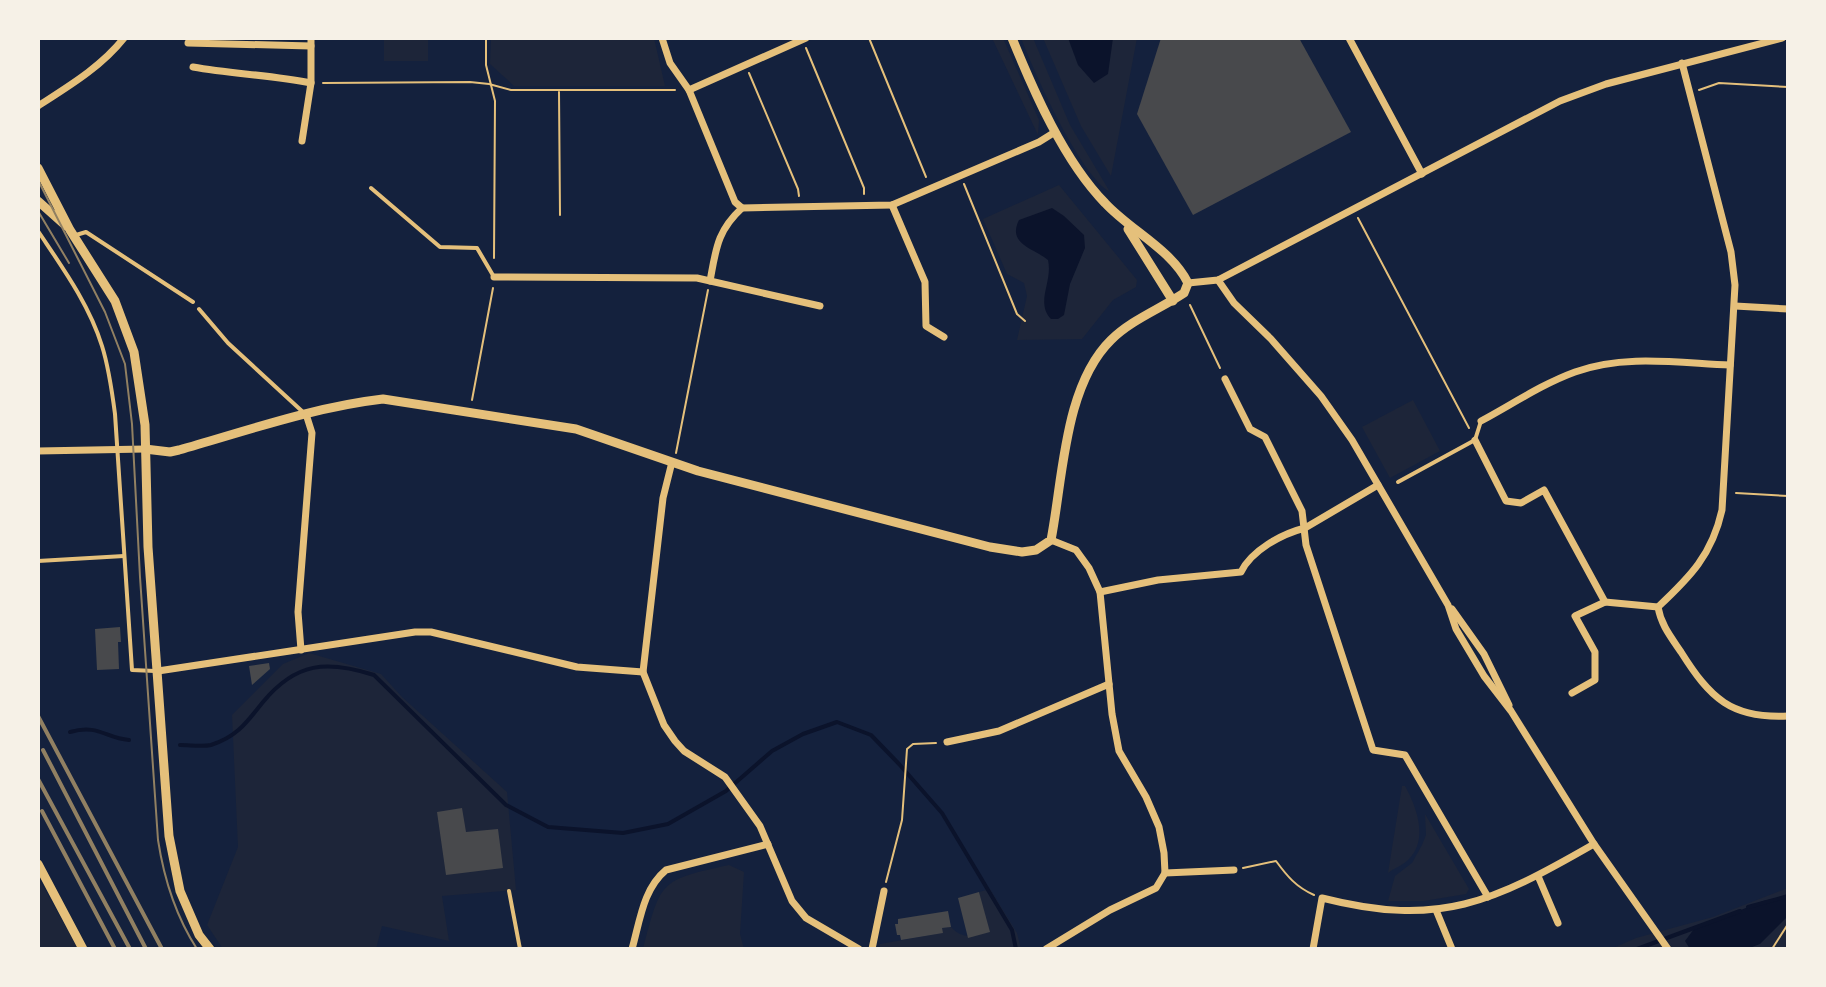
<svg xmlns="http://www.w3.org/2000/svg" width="1826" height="987" viewBox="0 0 1826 987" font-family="Lora,serif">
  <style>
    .green { fill: #1d2539 }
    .water { fill: #0b132b }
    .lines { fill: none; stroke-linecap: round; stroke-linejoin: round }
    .stream { stroke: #0b132b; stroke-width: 4 }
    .building { fill: #48494c }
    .path { stroke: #e5c07b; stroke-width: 2 }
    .service { stroke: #e5c07b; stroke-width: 4 }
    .minor { stroke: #e5c07b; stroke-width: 7 }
    .tertiary { stroke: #e5c07b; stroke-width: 9 }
    .tram { stroke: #918062; stroke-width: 2 }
    .rail { stroke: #918062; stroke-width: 4 }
  </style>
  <rect width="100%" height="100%" fill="#14213d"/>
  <g class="green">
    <rect x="384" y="38" width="44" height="23"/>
    <polygon points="491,38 654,38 665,86 514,86 490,64"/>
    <polygon points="992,38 1003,38 1039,120 1038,135"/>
    <path d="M1021,38H1033L1070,125L1110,192C1079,174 1035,74 1021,38Z"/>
    <polygon points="1043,38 1137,38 1111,176 1081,126"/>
    <polygon points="1059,185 1137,280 1136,287 1113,300 1082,339 1017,340 1027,296 1024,283 1007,274 983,219"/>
    <polygon points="1413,400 1440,451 1390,478 1362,427"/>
    <polygon points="309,653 381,674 402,697 507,792 516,890 442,896 449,941 382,926 376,949 223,949 207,925 238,847 232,715 283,664"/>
    <path d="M1402,786H1405C1416,806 1429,839 1409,859C1404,865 1394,868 1388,873Z"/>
    <polygon points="1425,814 1469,889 1466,894 1424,901 1388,901 1395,876 1412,863 1422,845 1426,835"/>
    <path d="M729,865L744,872L740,934L744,949H643C661,881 659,880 729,865Z"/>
    <polygon points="38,877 78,949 38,949"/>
    <polygon points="1788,888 1788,949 1611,949 1636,938 1713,917"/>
    <path d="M990,889L1017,933L1021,949H880V944L942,933V928L951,927C963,940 973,936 989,932L979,892Z"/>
  </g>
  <g class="water">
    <polygon points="1068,38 1113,38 1108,74 1094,83 1078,65"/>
    <path d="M1052,208L1064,216L1084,235L1085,248L1070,284L1064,315L1058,319H1051C1035,302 1053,282 1048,260C1033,248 1007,244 1019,220Z"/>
    <polygon points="1788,896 1788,916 1760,944 1747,949 1690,949 1685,941 1694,929 1763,901"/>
  </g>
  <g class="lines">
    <g class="stream">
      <path d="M70,732C99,724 105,738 129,740"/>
      <path d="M180,745C190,745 202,747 211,745C237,737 247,722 263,702C296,662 327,660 374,675L506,805L548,827L623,833L668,824L726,791L772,751L803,734L837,722L871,735L899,764L942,813L1012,930L1016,949"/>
      <polyline points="1748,907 1788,896"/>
      <polyline points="1637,949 1740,911"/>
    </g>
  </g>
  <g class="building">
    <polygon points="1161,38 1299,38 1351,132 1193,215 1137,114"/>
    <polygon points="120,627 121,642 118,642 119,669 97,670 95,629"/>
    <polygon points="269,663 270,669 252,685 249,666"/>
    <polygon points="462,808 466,832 498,829 503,868 446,875 437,812"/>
    <polygon points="979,892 990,932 968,938 958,898"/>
    <polygon points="948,911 951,927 942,928 943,933 901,940 900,935 897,935 895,924 898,924 898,919"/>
  </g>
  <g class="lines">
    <g class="path">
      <polyline points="486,38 486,65 495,101 494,258"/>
      <polyline points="869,38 926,177"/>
      <polyline points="806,48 864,188 864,194"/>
      <polyline points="749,73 798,189 799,196"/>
      <polyline points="323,83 470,82 489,84 511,90 675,90"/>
      <polyline points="1699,90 1719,83 1788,87"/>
      <polyline points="559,92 560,215"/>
      <polyline points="964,184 1017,314 1025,321"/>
      <polyline points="1358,218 1469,428"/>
      <polyline points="1190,305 1220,368"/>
      <polyline points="472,400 493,288"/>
      <polyline points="676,453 708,290"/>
      <polyline points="1736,493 1788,496"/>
      <path d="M1243,868L1276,861C1287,876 1296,887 1314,895"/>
      <polyline points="886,882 902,820 907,749 913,744 936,743"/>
      <polyline points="1772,949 1788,924"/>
    </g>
    <g class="service">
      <polyline points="371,188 440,247 477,248 494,277"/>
      <path d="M38,231C62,267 89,304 102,346C109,368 112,391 115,414L132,670L155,671"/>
      <polyline points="76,235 86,232 193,302"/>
      <polyline points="199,309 228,343 304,413"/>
      <polyline points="1398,482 1475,440 1481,421"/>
      <polyline points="38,561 124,556"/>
      <polyline points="509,891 520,949"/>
    </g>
    <g class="minor">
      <polyline points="662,38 670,63 689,90 735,202 742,208 892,205 1039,142 1055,132"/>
      <polyline points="1349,38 1422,174"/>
      <polyline points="188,43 311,46"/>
      <path d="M193,67C232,74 271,75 311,83"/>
      <polyline points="689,90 806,38"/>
      <path d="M38,106C69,86 101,67 124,38"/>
      <polyline points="302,141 311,83 311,38"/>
      <polyline points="892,205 925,282 926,326 944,337"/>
      <polyline points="494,277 697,278 820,306"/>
      <polyline points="1218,280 1234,303 1271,339 1321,396 1352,440 1448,605 1456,629 1484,676 1511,711 1594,844 1668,949"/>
      <path d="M710,281C716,249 717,231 742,208"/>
      <polyline points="1188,283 1218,280 1560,101 1606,84 1782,38"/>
      <polyline points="1735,306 1788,309"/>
      <polyline points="1225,379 1250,429 1265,437 1302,511 1306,545 1373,750 1405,755 1488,897"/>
      <path d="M1481,421C1511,405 1542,384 1575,372C1624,354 1679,363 1730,365"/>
      <polyline points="1475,440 1506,501 1521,503 1544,490 1605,602"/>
      <polyline points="38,451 145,449"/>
      <polyline points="672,462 663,498 643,672 664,725 675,741 684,751 725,777 760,826 792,901 806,918 859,949"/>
      <path d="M1100,592L1158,580L1241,572C1251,551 1281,534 1305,528L1378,485"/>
      <path d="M1658,607C1661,625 1671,637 1681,652C1710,698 1731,719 1788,716"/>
      <polyline points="1452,609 1484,654 1509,705"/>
      <polyline points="301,650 298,612 312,433 306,414"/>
      <polyline points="158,671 415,632 431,632 577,667 643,672"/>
      <path d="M1572,693L1595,680V652L1575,616L1605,602L1658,607C1690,577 1712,555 1722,510L1735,285L1731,252L1682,63"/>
      <polyline points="947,742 999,731 1109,684"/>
      <polyline points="1165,873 1234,870"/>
      <polyline points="1538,876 1558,923"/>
      <polyline points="1436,910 1452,949"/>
      <path d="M632,949C640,921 643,889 666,870L768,844"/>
      <polyline points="872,949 884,891"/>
      <polyline points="1046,949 1110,910 1156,888 1165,873 1164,853 1159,827 1146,797 1119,751 1112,714 1100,592 1089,568 1076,550 1051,540"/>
      <path d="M1313,949L1322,898C1440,928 1493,902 1594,844"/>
    </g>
    <g class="tertiary">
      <polyline points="38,168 70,230 115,301 134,352 145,425 148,547 169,836 180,891 199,935 210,949"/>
      <polyline points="38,201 66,226"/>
      <polyline points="1128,229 1173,301"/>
      <path d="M145,449L170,452L179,450C246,431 314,407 383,399L576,429L698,471L990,547L1022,552L1036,550L1051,540C1063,479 1064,386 1111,340C1131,320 1160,309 1184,293L1188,283C1171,249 1131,231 1105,203C1064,161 1034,92 1012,38"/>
      <polyline points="38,864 83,949"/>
    </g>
    <g class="tram">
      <path d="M38,180L105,312L125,364L132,424L140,577L158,840C164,879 175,915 197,949"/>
      <polyline points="38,211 69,263"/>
    </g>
    <g class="rail">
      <polyline points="38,716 162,949"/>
      <polyline points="43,750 146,949"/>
      <polyline points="38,779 130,949"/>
      <polyline points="42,811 115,949"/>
    </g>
  </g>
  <rect width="1826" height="987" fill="none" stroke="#f6f1e7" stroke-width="80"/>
</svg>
